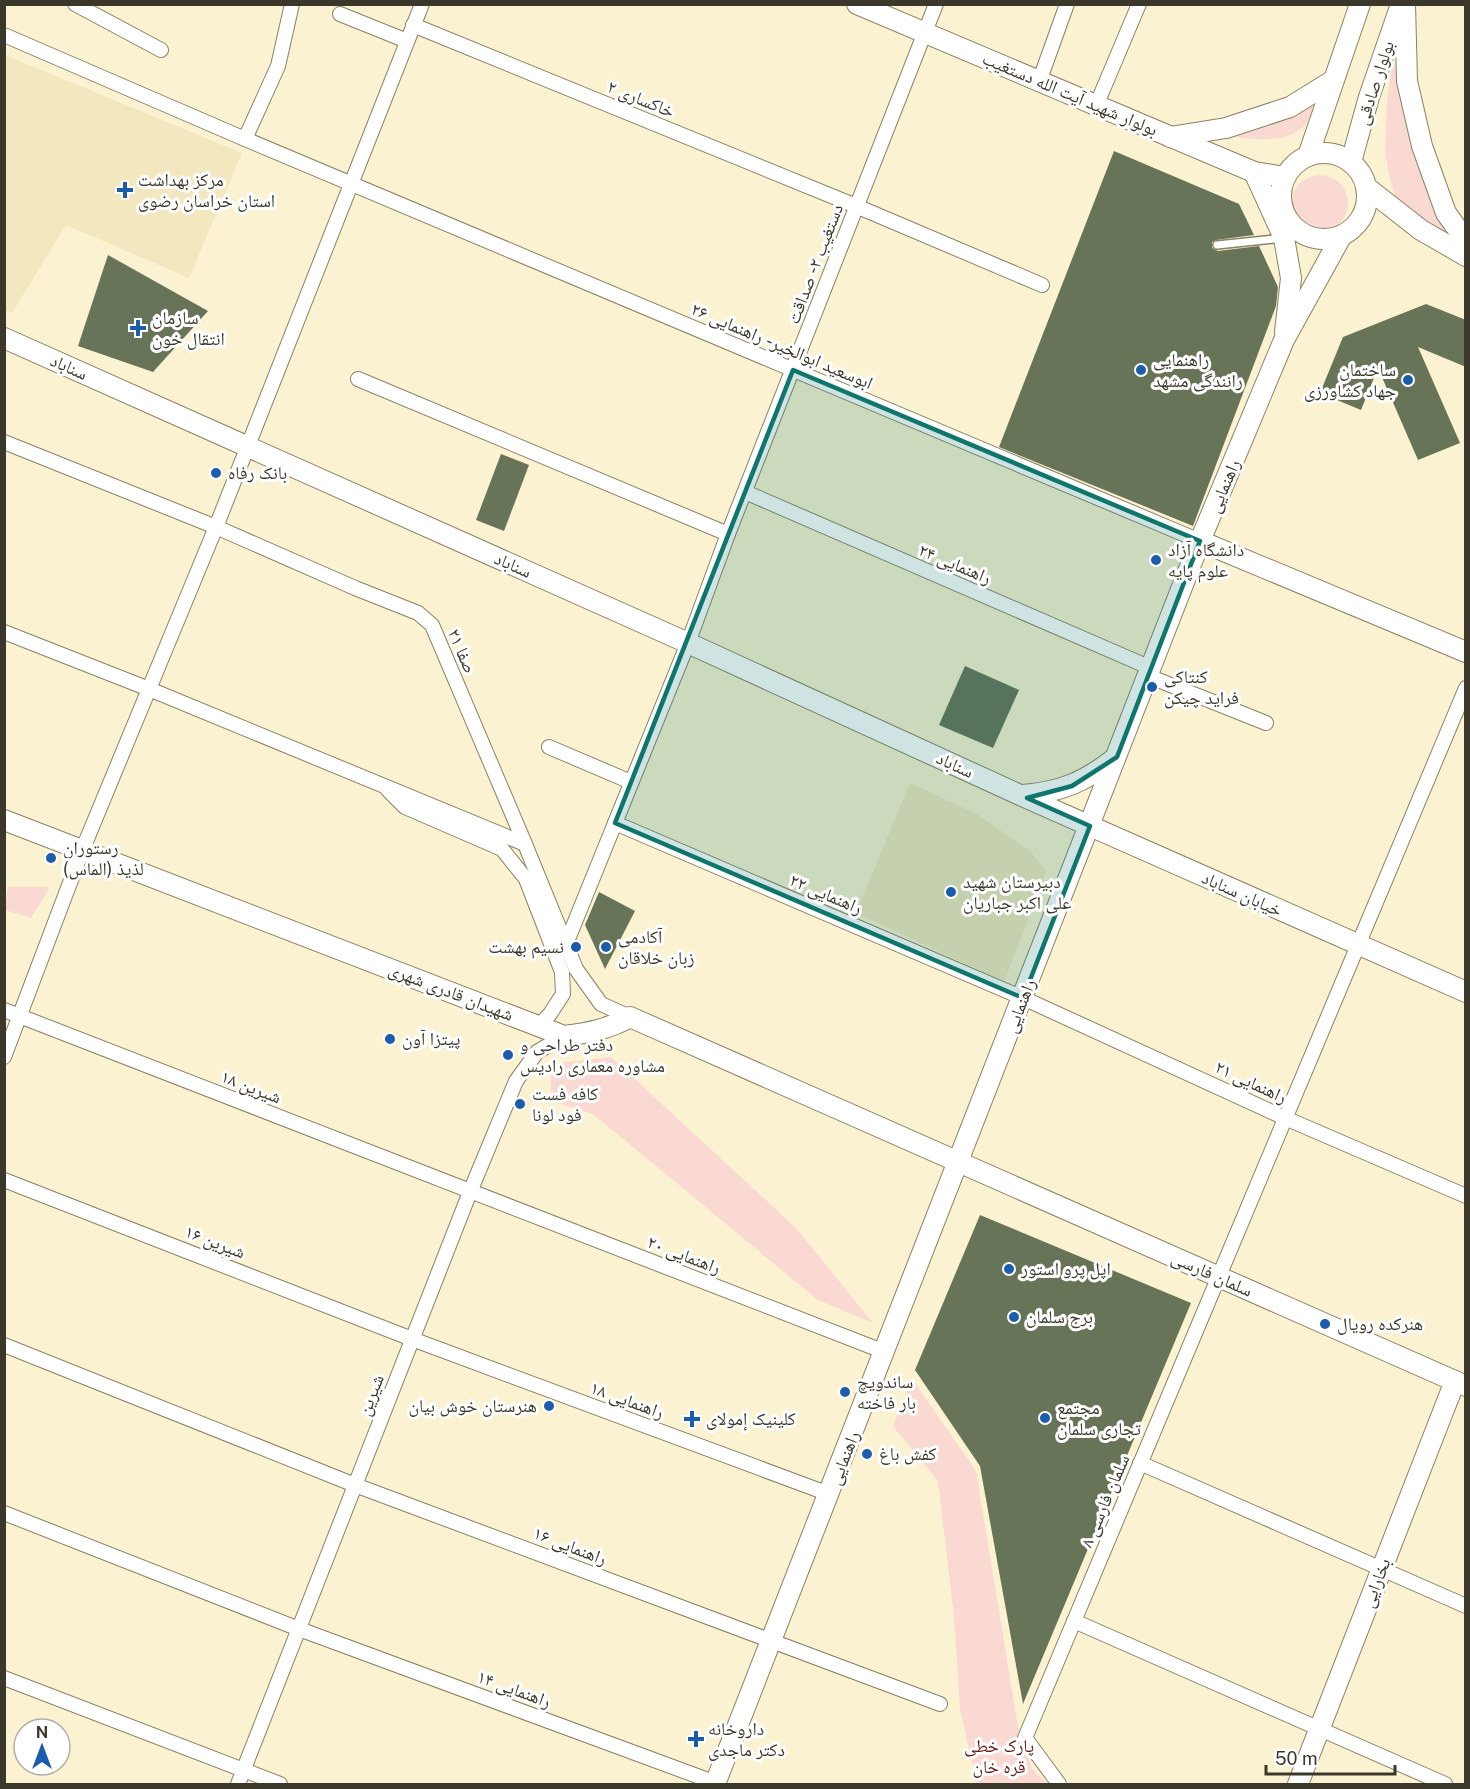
<svg xmlns="http://www.w3.org/2000/svg" width="1470" height="1789" viewBox="0 0 1470 1789" font-family="'Public Sans','Noto Naskh Arabic',sans-serif">
  <style>
    .built { fill: #f2e7bf }
    .green { fill: #fad9d3 }
    .building { fill: #687458 }
    .lines { fill: none; stroke-linecap: round; stroke-linejoin: round }
    .lane-casing { stroke: #8a8264; stroke-width: 10 }
    .street-casing { stroke: #8a8264; stroke-width: 16 }
    .secondary-casing { stroke: #8a8264; stroke-width: 22 }
    .lane { stroke: #fff; stroke-width: 7 }
    .street { stroke: #fff; stroke-width: 14 }
    .secondary { stroke: #fff; stroke-width: 20 }
    .marked { fill: #0f766e; fill-opacity: 0.2; stroke: #0f766e; stroke-width: 4.5; stroke-linejoin: round }
    .poi-dot { fill: #1b5cad; stroke: #fff; stroke-width: 2 }
    .labels { text-anchor: middle; stroke-width: 6; stroke-linejoin: round; paint-order: stroke }
    .street-label { font-size: 18px; fill: #3b382b; stroke: #fff }
    .poi-label { font-size: 18px; fill: #3b382b; stroke: #fff; text-anchor: start }
    .park-label { font-size: 18px; fill: #631a12; stroke: #fff }
  </style>
  <rect width="100%" height="100%" fill="#faf2d1"/>
  <g class="built">
    <polygon points="5,55 242,153 189,278 66,225 12,313 5,310"/>
    <polygon points="910,783 977,814 1031,852 1046,872 1004,982 856,913"/>
  </g>
  <g class="green">
    <polygon points="1393,58 1415,152 1448,241 1399,206 1391,183 1385,154 1387,101"/>
    <path d="M1315,100C1312,108 1310,121 1304,126C1286,146 1245,138 1222,135Z"/>
    <circle cx="1320" cy="203" r="28"/>
    <polygon points="8,887 50,887 31,918 5,910"/>
    <polygon points="611,1057 796,1228 873,1323 818,1300 593,1114 551,1101 551,1064"/>
    <polygon points="912,1379 976,1471 1018,1727 1032,1769 1048,1784 977,1784 960,1709 954,1616 938,1481 893,1426"/>
  </g>
  <g class="building">
    <polygon points="1114,151 1239,204 1254,235 1216,240 1212,242 1212,248 1218,251 1259,246 1278,287 1276,306 1193,526 999,447"/>
    <polygon points="108,255 208,311 153,372 78,346"/>
    <polygon points="1426,304 1466,320 1466,367 1418,347 1460,443 1418,460 1378,368 1361,410 1320,393 1343,337"/>
    <polygon points="501,454 529,465 504,531 476,520"/>
    <polygon points="965,666 1019,690 993,748 939,725"/>
    <polygon points="599,892 635,911 605,969 585,925"/>
    <polygon points="980,1215 1191,1303 1023,1704 980,1466 915,1370"/>
  </g>
  <g class="lines">
    <g class="lane-casing">
      <polyline id="lane" points="1217,245 1283,238"/>
    </g>
    <g class="street-casing">
      <g id="street">
        <polyline points="75,4 161,50"/>
        <polyline points="340,14 407,41"/>
        <polyline points="413,25 856,206 1042,285"/>
        <polyline points="4,35 245,139 1200,541"/>
        <polyline points="1039,82 1067,4"/>
        <polyline points="1096,106 1139,4"/>
        <polyline points="245,139 278,66 292,4"/>
        <polyline points="358,379 728,534"/>
        <polyline points="4,442 216,527 355,588 418,613 432,625 525,844 576,969 601,1004 630,1017"/>
        <polyline points="745,492 1151,668"/>
        <polyline points="4,632 149,689 525,844"/>
        <polyline points="1148,676 1266,723"/>
        <polyline points="549,747 631,782"/>
        <polyline points="388,790 405,807 502,849 526,879 562,972 563,994 550,1014 539,1026"/>
        <polyline points="615,823 1023,998 1285,1118 1466,1196"/>
        <polyline points="566,944 688,643 728,534 936,4"/>
        <polyline points="4,1010 885,1352"/>
        <polyline points="4,1057 82,851 216,527 422,4"/>
        <polyline points="4,1180 412,1339 829,1494"/>
        <polyline points="4,1345 355,1485 940,1704"/>
        <polyline points="1140,1463 1466,1606"/>
        <polyline points="4,1513 299,1629 719,1784"/>
        <polyline points="1074,1621 1445,1784"/>
        <polyline points="4,1678 280,1784"/>
        <polyline points="238,1784 470,1192 516,1081 537,1052 564,1036"/>
        <polyline points="1059,1784 1025,1738 1466,688"/>
      </g>
    </g>
    <g class="secondary-casing">
      <g id="secondary">
        <polyline points="857,4 1254,172 1285,177"/>
        <polyline points="1405,4 1407,81 1422,146 1446,213 1466,241"/>
        <polyline points="1170,137 1226,128 1290,107 1332,81"/>
        <circle cx="1324" cy="196" r="43"/>
        <polyline points="1308,156 1360,4"/>
        <polyline points="1351,162 1369,97 1400,7"/>
        <polyline points="1254,172 1284,238 1291,278 1285,332"/>
        <polyline points="1366,187 1421,230 1466,256"/>
        <polyline points="4,338 688,643 1020,795 1466,992"/>
        <polyline points="1200,541 1466,652"/>
        <path d="M1022,795C1061,792 1085,782 1115,758"/>
        <path d="M4,820L564,1036C588,1033 609,1029 630,1017L1466,1386"/>
        <polyline points="715,1784 1200,541 1284,340 1342,235"/>
        <polyline points="1298,1784 1455,1381"/>
      </g>
    </g>
    <use href="#lane" class="lane"/>
    <use href="#street" class="street"/>
    <use href="#secondary" class="secondary"/>
  </g>
  <path class="marked" d="M793,370L1200,541L1117,757L1072,786L1027,798L1090,826L1023,998L615,823Z"/>
  <g class="poi-dot">
    <path d="M122 181h6v6h6v6h-6v6h-6v-6h-6v-6h6z"/>
    <path d="M135 319h6v6h6v6h-6v6h-6v-6h-6v-6h6z"/>
    <circle cx="1141" cy="370" r="6"/>
    <circle cx="1408" cy="380" r="6"/>
    <circle cx="216" cy="473" r="6"/>
    <circle cx="1156" cy="560" r="6"/>
    <circle cx="1152" cy="687" r="6"/>
    <circle cx="51" cy="858" r="6"/>
    <circle cx="951" cy="892" r="6"/>
    <circle cx="576" cy="947" r="6"/>
    <circle cx="606" cy="947" r="6"/>
    <circle cx="390" cy="1039" r="6"/>
    <circle cx="508" cy="1055" r="6"/>
    <circle cx="520" cy="1104" r="6"/>
    <circle cx="1009" cy="1269" r="6"/>
    <circle cx="1014" cy="1317" r="6"/>
    <circle cx="1325" cy="1324" r="6"/>
    <circle cx="845" cy="1392" r="6"/>
    <circle cx="549" cy="1406" r="6"/>
    <circle cx="1045" cy="1418" r="6"/>
    <path d="M689 1410h6v6h6v6h-6v6h-6v-6h-6v-6h6z"/>
    <circle cx="867" cy="1454" r="6"/>
    <path d="M693 1730h6v6h6v6h-6v6h-6v-6h-6v-6h6z"/>
  </g>
  <g class="labels">
    <g class="street-label">
      <text transform="translate(1375 83) rotate(-72)" y="6">بولوار صادقی</text>
      <text transform="translate(1070 94) rotate(23)" y="6">بولوار شهید آیت الله دستغیب</text>
      <text transform="translate(641 99) rotate(22)" y="6">خاکساری ۲</text>
      <text transform="translate(815 264) rotate(-69)" y="6">دستغیب ۲ - صداقت</text>
      <text transform="translate(782 346) rotate(23)" y="6">ابوسعید ابوالخیر - راهنمایی ۲۶</text>
      <text transform="translate(69 367) rotate(24)" y="6">سناباد</text>
      <text transform="translate(1224 486) rotate(-67)" y="6">راهنمایی</text>
      <text transform="translate(955 564) rotate(23)" y="6">راهنمایی ۲۴</text>
      <text transform="translate(513 565) rotate(24)" y="6">سناباد</text>
      <text transform="translate(462 651) rotate(67)" y="6">صفا ۲۱</text>
      <text transform="translate(955 765) rotate(25)" y="6">سناباد</text>
      <text transform="translate(826 894) rotate(23)" y="6">راهنمایی ۲۲</text>
      <text transform="translate(1242 894) rotate(24)" y="6">خیابان سناباد</text>
      <text transform="translate(451 992) rotate(21)" y="6">شهیدان قادری شهری</text>
      <text transform="translate(1020 1006) rotate(-69)" y="6">راهنمایی</text>
      <text transform="translate(1251 1082) rotate(25)" y="6">راهنمایی ۲۱</text>
      <text transform="translate(251 1087) rotate(21)" y="6">شیرین ۱۸</text>
      <text transform="translate(215 1242) rotate(21)" y="6">شیرین ۱۶</text>
      <text transform="translate(684 1255) rotate(21)" y="6">راهنمایی ۲۰</text>
      <text transform="translate(1212 1274) rotate(24)" y="6">سلمان فارسی</text>
      <text transform="translate(371 1395) rotate(-69)" y="6">شیرین</text>
      <text transform="translate(627 1400) rotate(20)" y="6">راهنمایی ۱۸</text>
      <text transform="translate(844 1458) rotate(-69)" y="6">راهنمایی</text>
      <text transform="translate(1105 1501) rotate(-67)" y="6">سلمان فارسی ۸</text>
      <text transform="translate(570 1546) rotate(21)" y="6">راهنمایی ۱۶</text>
      <text transform="translate(1376 1583) rotate(-69)" y="6">بخارایی</text>
      <text transform="translate(514 1689) rotate(20)" y="6">راهنمایی ۱۴</text>
    </g>
    <g class="poi-label">
      <text x="138" y="186">مرکز بهداشت<tspan x="138" dy="21">استان خراسان رضوی</tspan></text>
      <text x="152" y="324">سازمان<tspan x="152" dy="21">انتقال خون</tspan></text>
      <text x="1153" y="366">راهنمایی<tspan x="1153" dy="21">رانندگی مشهد</tspan></text>
      <text x="1396" y="376" text-anchor="end">ساختمان<tspan x="1396" dy="21">جهاد کشاورزی</tspan></text>
      <text x="228" y="479">بانک رفاه</text>
      <text x="1168" y="556">دانشگاه آزاد<tspan x="1168" dy="21">علوم پایه</tspan></text>
      <text x="1164" y="683">کنتاکی<tspan x="1164" dy="21">فراید چیکن</tspan></text>
      <text x="63" y="854">رستوران<tspan x="63" dy="21">لذیذ (الماس)</tspan></text>
      <text x="963" y="888">دبیرستان شهید<tspan x="963" dy="21">علی اکبر جباریان</tspan></text>
      <text x="618" y="943">آکادمی<tspan x="618" dy="21">زبان خلاقان</tspan></text>
      <text x="564" y="953" text-anchor="end">نسیم بهشت</text>
      <text x="402" y="1045">پیتزا آون</text>
      <text x="520" y="1051">دفتر طراحی و<tspan x="520" dy="21">مشاوره معماری رادیس</tspan></text>
      <text x="532" y="1100">کافه فست<tspan x="532" dy="21">فود لونا</tspan></text>
      <text x="1021" y="1275">اپل پرو استور</text>
      <text x="1026" y="1323">برج سلمان</text>
      <text x="1337" y="1330">هنرکده رویال</text>
      <text x="857" y="1388">ساندویچ<tspan x="857" dy="21">بار فاخته</tspan></text>
      <text x="537" y="1412" text-anchor="end">هنرستان خوش بیان</text>
      <text x="1057" y="1414">مجتمع<tspan x="1057" dy="21">تجاری سلمان</tspan></text>
      <text x="706" y="1425">کلینیک إمولای</text>
      <text x="879" y="1460">کفش باغ</text>
      <text x="708" y="1735">داروخانه<tspan x="708" dy="21">دکتر ماجدی</tspan></text>
    </g>
    <g class="park-label">
      <text x="999" y="1752">پارک خطی<tspan x="999" dy="21">قره خان</tspan></text>
    </g>
  </g>
  <rect width="1470" height="1789" fill="none" stroke="#3b382b" stroke-width="12"/>
  <g transform="translate(42 1747)"><circle r="28" fill="#ffffff" stroke="#b1afaa" stroke-width="1.5"/>
  <path d="M0-4.5L10 22L0 15L-10 22Z" fill="#1b5cad"/>
  <text y="-9" font-size="16" font-weight="bold" text-anchor="middle" fill="#3b382b">N</text>
  </g>
  <path d="M1266 1765v9h129v-9" fill="none" stroke="#3b382b" stroke-width="3"/>
  <text x="1275" y="1765" font-size="18" fill="#3b382b" stroke="#ffffff" stroke-width="4.5" paint-order="stroke">50 m</text>
</svg>
